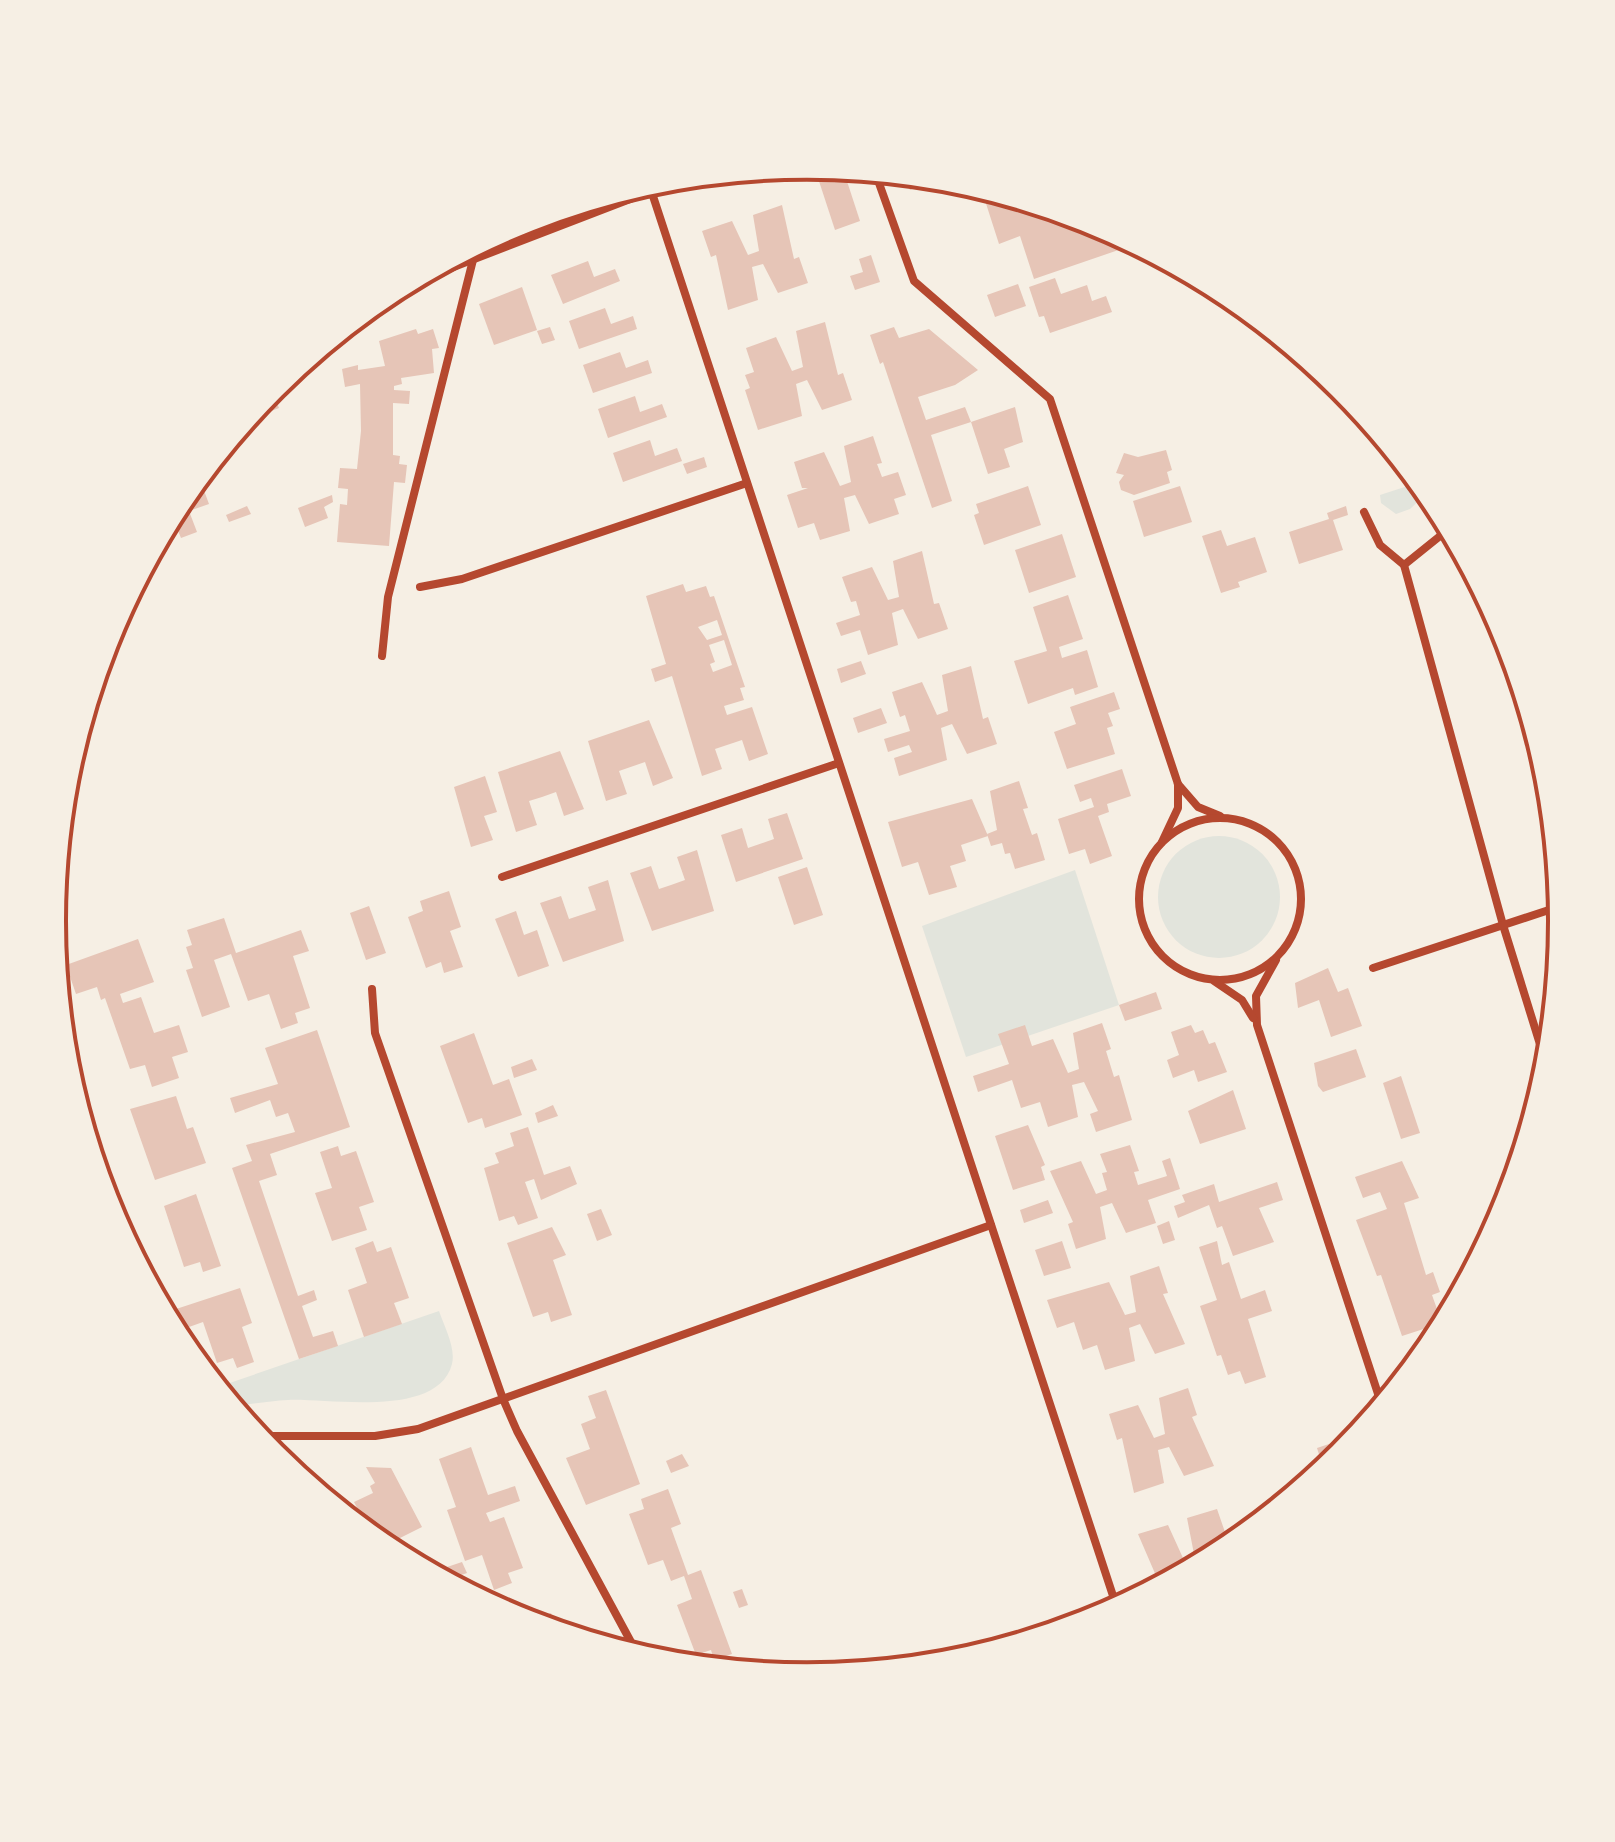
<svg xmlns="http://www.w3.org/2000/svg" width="1615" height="1842" viewBox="0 0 1615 1842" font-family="'Exo 2',sans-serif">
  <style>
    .green { fill: #e2e4dc }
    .building { fill: #e6c5b7; fill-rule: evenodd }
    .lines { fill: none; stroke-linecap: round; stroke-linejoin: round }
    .minor { stroke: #b5482f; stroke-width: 8 }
    .secondary { stroke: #b5482f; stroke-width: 16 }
    .rim { fill: none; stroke: #b5482f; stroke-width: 4 }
  </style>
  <rect width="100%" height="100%" fill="#f6efe4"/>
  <g class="green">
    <polygon points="1420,482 1428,492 1410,509 1396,514 1381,503 1380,495"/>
    <circle cx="1219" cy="897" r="61"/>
    <polygon points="1075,870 1119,1005 966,1057 922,926"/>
    <path d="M439,1311C444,1326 456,1348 452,1364C438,1419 327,1398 288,1400C270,1401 251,1404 233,1406L218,1387Z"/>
  </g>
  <g class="building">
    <polygon points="827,167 843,169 860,221 835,230 816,172"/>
    <polygon points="905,175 955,180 956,180 936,189 933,181 910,190"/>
    <polygon points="981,188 1097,223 1136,244 1034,279 1020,236 999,244"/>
    <polygon points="782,205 794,259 799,257 808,283 778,293 763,264 752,267 758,300 728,310 716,255 711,257 702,231 732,221 748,255 759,251 753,215"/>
    <polygon points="871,255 880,282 855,290 850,276 863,272 859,259"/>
    <polygon points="588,261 594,277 615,269 620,281 563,304 551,275"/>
    <polygon points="1055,278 1061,294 1087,285 1092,301 1106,296 1112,312 1050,333 1044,316 1039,317 1029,287"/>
    <polygon points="1018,284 1026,306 995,317 987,295"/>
    <polygon points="522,287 537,330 494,345 479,304"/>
    <polygon points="605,308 611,324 633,316 637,329 579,349 569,321"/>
    <polygon points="825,322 838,375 843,373 852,400 822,410 807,380 796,384 802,416 758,430 745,390 750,388 745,375 754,372 746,348 776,337 792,371 803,367 796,331"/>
    <polygon points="550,327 555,340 542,344 537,331"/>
    <polygon points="894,327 899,338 929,329 978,370 955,385 918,397 926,420 965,407 971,422 931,435 952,501 932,508 883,362 880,364 870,335"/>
    <polygon points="416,329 418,334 433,329 439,348 432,349 434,373 401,378 402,384 394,386 394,390 410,391 409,404 393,403 393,455 400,456 399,464 407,465 405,483 394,482 389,546 337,542 340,504 347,505 348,489 338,488 340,468 357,469 361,431 360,384 345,387 342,369 358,365 358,370 385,366 379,341"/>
    <polygon points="620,352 626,368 648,360 652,373 593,393 583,365"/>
    <polygon points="271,389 279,408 256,417 254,411"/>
    <polygon points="635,396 640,412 662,404 667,417 608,438 598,409"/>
    <polygon points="1015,407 1023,442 1004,449 1010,467 988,474 971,422"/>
    <polygon points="873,436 882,463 877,464 882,477 898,472 906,495 894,499 899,514 869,524 855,495 844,498 850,531 820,540 814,523 798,528 787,495 808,488 802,488 794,462 824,452 840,486 851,482 844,446"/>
    <polygon points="650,440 655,456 677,448 682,461 623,482 613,453"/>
    <polygon points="1166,450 1172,470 1167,472 1170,483 1134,495 1121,490 1119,482 1124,475 1116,473 1124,453 1138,457"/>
    <polygon points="704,457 707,467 687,474 683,464"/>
    <polygon points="199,477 209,504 189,511 197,532 181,538 172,516"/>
    <polygon points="1028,486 1041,525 984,545 974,515 979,513 976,504"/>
    <polygon points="1180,486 1192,522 1144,537 1133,501"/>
    <polygon points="332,495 333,502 324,507 328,518 305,527 298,508"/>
    <polygon points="247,506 251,514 229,522 226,515"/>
    <polygon points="1346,506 1348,515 1333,520 1343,550 1299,564 1289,532 1329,519 1327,513"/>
    <polygon points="1221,530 1227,546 1255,537 1267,572 1238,582 1240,587 1221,593 1202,536"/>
    <polygon points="1062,534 1076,577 1029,593 1015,550"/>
    <polygon points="922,551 934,604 939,603 948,629 918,639 903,609 892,613 898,645 868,655 860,630 841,636 836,623 860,615 856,601 851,602 842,577 872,567 888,600 899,597 893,561"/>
    <path d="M683,584L686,592L706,586L710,597L714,596L745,687L740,688L744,700L724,706L727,715L752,707L768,754L749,761L742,740L715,749L722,769L702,776L672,676L655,682L651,669L666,664L646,596ZM717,620L722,635L707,640L698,627ZM724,640L732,665L713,672L710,664L715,662L709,645Z"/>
    <polygon points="1068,595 1083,639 1059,647 1062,658 1087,650 1098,687 1075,695 1073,688 1028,704 1014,661 1047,651 1033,607"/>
    <polygon points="861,661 866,674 841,683 837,669"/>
    <polygon points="971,666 983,719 988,717 997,744 967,754 952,724 941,728 947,760 899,776 894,758 912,752 909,745 888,752 884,739 910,731 905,715 900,717 892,692 922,682 937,715 948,711 942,675"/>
    <polygon points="1114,692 1120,709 1108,713 1113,726 1107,728 1115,754 1067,769 1054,732 1076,724 1070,707"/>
    <polygon points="881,708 887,723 858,733 853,718"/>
    <polygon points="649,720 673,778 653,786 645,762 619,771 627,794 606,801 588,741"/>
    <polygon points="560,751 584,809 564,816 556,792 542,797 529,801 537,825 516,832 498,772"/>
    <polygon points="1122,769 1131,796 1107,804 1109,812 1098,816 1112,856 1090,864 1085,849 1069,854 1058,819 1094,807 1091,798 1080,802 1074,785"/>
    <polygon points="485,776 497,812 484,816 493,840 471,847 454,787"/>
    <polygon points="1019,781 1028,808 1023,809 1032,835 1037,833 1045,860 1015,869 1010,853 1005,854 1002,843 991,846 987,834 997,830 990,791"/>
    <polygon points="972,799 988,836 961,845 966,861 950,866 957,887 929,895 918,862 902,867 888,822"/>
    <polygon points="787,813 803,859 736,882 721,835 742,828 748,848 774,839 768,819"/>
    <polygon points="697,850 714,911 652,931 630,873 651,866 659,889 671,885 685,880 677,857"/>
    <polygon points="807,867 823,915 794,925 778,877"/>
    <polygon points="608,880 624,941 563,962 540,903 561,896 569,919 596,910 588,887"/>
    <polygon points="449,891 461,927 450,931 463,967 444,973 441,962 426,968 408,917 423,911 420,901"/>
    <polygon points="369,906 386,953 366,960 350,913"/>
    <polygon points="516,911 524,935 537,930 549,966 518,977 495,919"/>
    <polygon points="224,918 236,953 301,930 309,951 293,956 310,1008 295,1013 298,1023 281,1029 269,994 248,1001 231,954 214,960 230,1007 202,1017 186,970 193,968 186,947 192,945 187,930"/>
    <polygon points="138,939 154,982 120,994 123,1003 141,997 154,1033 179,1025 188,1052 172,1057 179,1078 152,1087 145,1065 130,1069 105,998 101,1000 97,987 76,994 66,965"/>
    <polygon points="1328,968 1338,992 1348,988 1362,1026 1331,1037 1319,1000 1298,1008 1295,983"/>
    <polygon points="1156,992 1162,1009 1125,1021 1119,1005"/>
    <polygon points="1102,1023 1111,1049 1106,1051 1114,1077 1119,1075 1132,1120 1096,1132 1090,1114 1098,1111 1084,1082 1072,1085 1078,1117 1048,1127 1040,1102 1021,1108 1012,1080 978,1092 973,1076 1009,1064 998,1034 1025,1025 1032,1046 1053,1039 1068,1073 1079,1069 1073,1033"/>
    <polygon points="1191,1025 1195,1033 1203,1030 1209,1044 1215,1042 1227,1072 1198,1082 1194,1070 1173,1078 1167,1060 1179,1055 1171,1032"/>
    <polygon points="317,1030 350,1127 270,1154 277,1175 259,1181 298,1296 314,1290 317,1300 302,1306 313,1337 333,1331 338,1346 299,1359 232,1168 252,1161 246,1145 295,1132 288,1113 276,1117 270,1100 235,1113 230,1098 278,1084 265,1048"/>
    <polygon points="474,1033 493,1085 509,1079 522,1115 485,1128 482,1118 468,1123 440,1046"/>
    <polygon points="1356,1049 1366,1077 1323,1092 1318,1086 1314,1063"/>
    <polygon points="532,1059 537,1070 514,1078 511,1067"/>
    <polygon points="1401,1076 1420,1133 1401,1139 1383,1083"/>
    <polygon points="1233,1090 1246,1129 1200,1144 1188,1111"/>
    <polygon points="176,1096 187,1129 193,1127 206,1163 155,1180 130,1109"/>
    <polygon points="553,1105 558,1116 538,1123 535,1113"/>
    <polygon points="1028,1125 1045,1165 1041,1167 1045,1180 1013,1190 995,1136"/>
    <polygon points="528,1127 544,1175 570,1166 577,1184 541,1200 534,1179 525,1182 538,1218 518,1225 514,1216 499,1221 484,1168 499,1163 495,1153 514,1146 510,1133"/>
    <polygon points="1130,1145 1139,1171 1134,1172 1138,1185 1167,1176 1162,1161 1170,1158 1180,1189 1148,1200 1156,1223 1126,1233 1112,1203 1100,1207 1106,1239 1076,1249 1068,1224 1073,1222 1050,1171 1081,1161 1096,1194 1107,1190 1102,1173 1107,1172 1100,1154"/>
    <polygon points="338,1146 341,1156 356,1151 374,1202 359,1207 367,1230 332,1241 315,1193 332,1188 320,1152"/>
    <polygon points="1402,1161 1419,1198 1404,1203 1426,1275 1433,1272 1440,1292 1432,1295 1442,1323 1402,1336 1381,1275 1377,1276 1356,1220 1387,1209 1380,1192 1363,1198 1355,1177"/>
    <polygon points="1277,1182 1283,1200 1259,1208 1274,1242 1233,1256 1222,1226 1217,1228 1209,1205 1178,1218 1174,1206 1185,1202 1182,1195 1214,1184 1219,1202"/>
    <polygon points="196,1194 221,1266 203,1272 200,1262 184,1267 164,1206"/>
    <polygon points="1048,1200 1053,1213 1024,1223 1020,1210"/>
    <polygon points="601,1209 612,1235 597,1241 587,1214"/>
    <polygon points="1169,1221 1175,1240 1163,1244 1157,1226"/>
    <polygon points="552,1227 566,1255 553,1260 572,1315 551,1322 548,1312 533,1317 507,1243"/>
    <polygon points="373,1241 377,1252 391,1247 409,1298 394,1303 402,1324 364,1337 348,1290 367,1283 355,1248"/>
    <polygon points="1062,1241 1071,1268 1044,1276 1035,1250"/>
    <polygon points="1217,1241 1222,1265 1229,1262 1241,1299 1265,1290 1272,1311 1248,1319 1266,1377 1245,1384 1240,1371 1228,1375 1221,1355 1217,1356 1200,1306 1217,1300 1199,1247"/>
    <polygon points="1159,1266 1168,1293 1163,1294 1185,1344 1155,1354 1140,1324 1129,1328 1135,1361 1105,1370 1097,1345 1083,1350 1074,1322 1057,1328 1047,1300 1109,1282 1125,1315 1136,1312 1130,1276"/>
    <polygon points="240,1288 252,1323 242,1327 254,1362 237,1368 233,1358 217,1363 203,1322 175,1332 167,1312"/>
    <polygon points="1188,1388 1197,1415 1192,1417 1214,1466 1184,1476 1169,1447 1158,1450 1164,1483 1134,1493 1122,1438 1117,1440 1109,1414 1138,1405 1154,1438 1165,1434 1159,1398"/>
    <polygon points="606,1390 640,1484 586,1505 566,1458 590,1449 581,1424 596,1418 588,1396"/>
    <polygon points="1353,1436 1354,1440 1341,1456 1324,1470 1317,1448"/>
    <polygon points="471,1447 488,1495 515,1486 520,1501 486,1513 490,1522 504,1517 523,1568 508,1573 512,1583 494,1590 482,1555 465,1561 447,1510 456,1507 439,1459"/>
    <polygon points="682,1454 689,1466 671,1473 666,1461"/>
    <polygon points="366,1467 391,1468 422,1527 392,1542 399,1555 371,1535 354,1502 373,1493 370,1486 375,1483"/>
    <polygon points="313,1479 321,1494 330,1489 342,1512 307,1483"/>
    <polygon points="668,1489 681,1524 671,1528 688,1575 701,1570 732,1654 714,1660 711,1650 696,1655 677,1605 692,1599 684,1576 671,1581 663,1560 648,1565 629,1514 644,1509 641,1499"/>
    <polygon points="1217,1509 1226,1535 1221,1536 1225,1550 1160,1585 1138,1534 1168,1525 1183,1558 1194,1554 1187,1518"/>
    <polygon points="462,1562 467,1573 450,1579 444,1568"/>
    <polygon points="742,1589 748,1605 739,1608 733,1592"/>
    <polygon points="533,1609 536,1618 551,1613 557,1631 512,1616"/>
    <polygon points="1043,1623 1047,1634 1004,1647 1001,1638"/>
  </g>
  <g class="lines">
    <g class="minor">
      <polyline points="875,172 914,281 1050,399 1178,784 1178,808 1162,842"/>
      <polyline points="650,187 1117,1608"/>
      <polyline points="1364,512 1380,545 1404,565 1503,925 1548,1070"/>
      <polyline points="1404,565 1450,528"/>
      <polyline points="420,587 462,579 747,483"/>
      <polyline points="382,656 388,597 474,256"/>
      <polyline points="1178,784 1198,807 1220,816"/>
      <circle cx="1220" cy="899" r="81"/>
      <polyline points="502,877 839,763"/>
      <polyline points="1276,960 1256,996 1257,1025 1382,1406"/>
      <polyline points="1373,968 1561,906"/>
      <polyline points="1214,981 1242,1000 1253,1018"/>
      <polyline points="372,989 375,1033 503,1399 517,1431 638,1655"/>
      <polyline points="257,1436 375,1436 418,1429 991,1225"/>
    </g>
    <polyline class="secondary" points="419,276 671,179"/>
  </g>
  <path d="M0 0H1615V1842H0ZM66 921a741 741 0 1 1 1482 0a741 741 0 1 1-1482 0Z" fill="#f6efe4" fill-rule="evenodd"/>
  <path class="rim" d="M66 921a741 741 0 1 1 1482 0a741 741 0 1 1-1482 0Z"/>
</svg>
